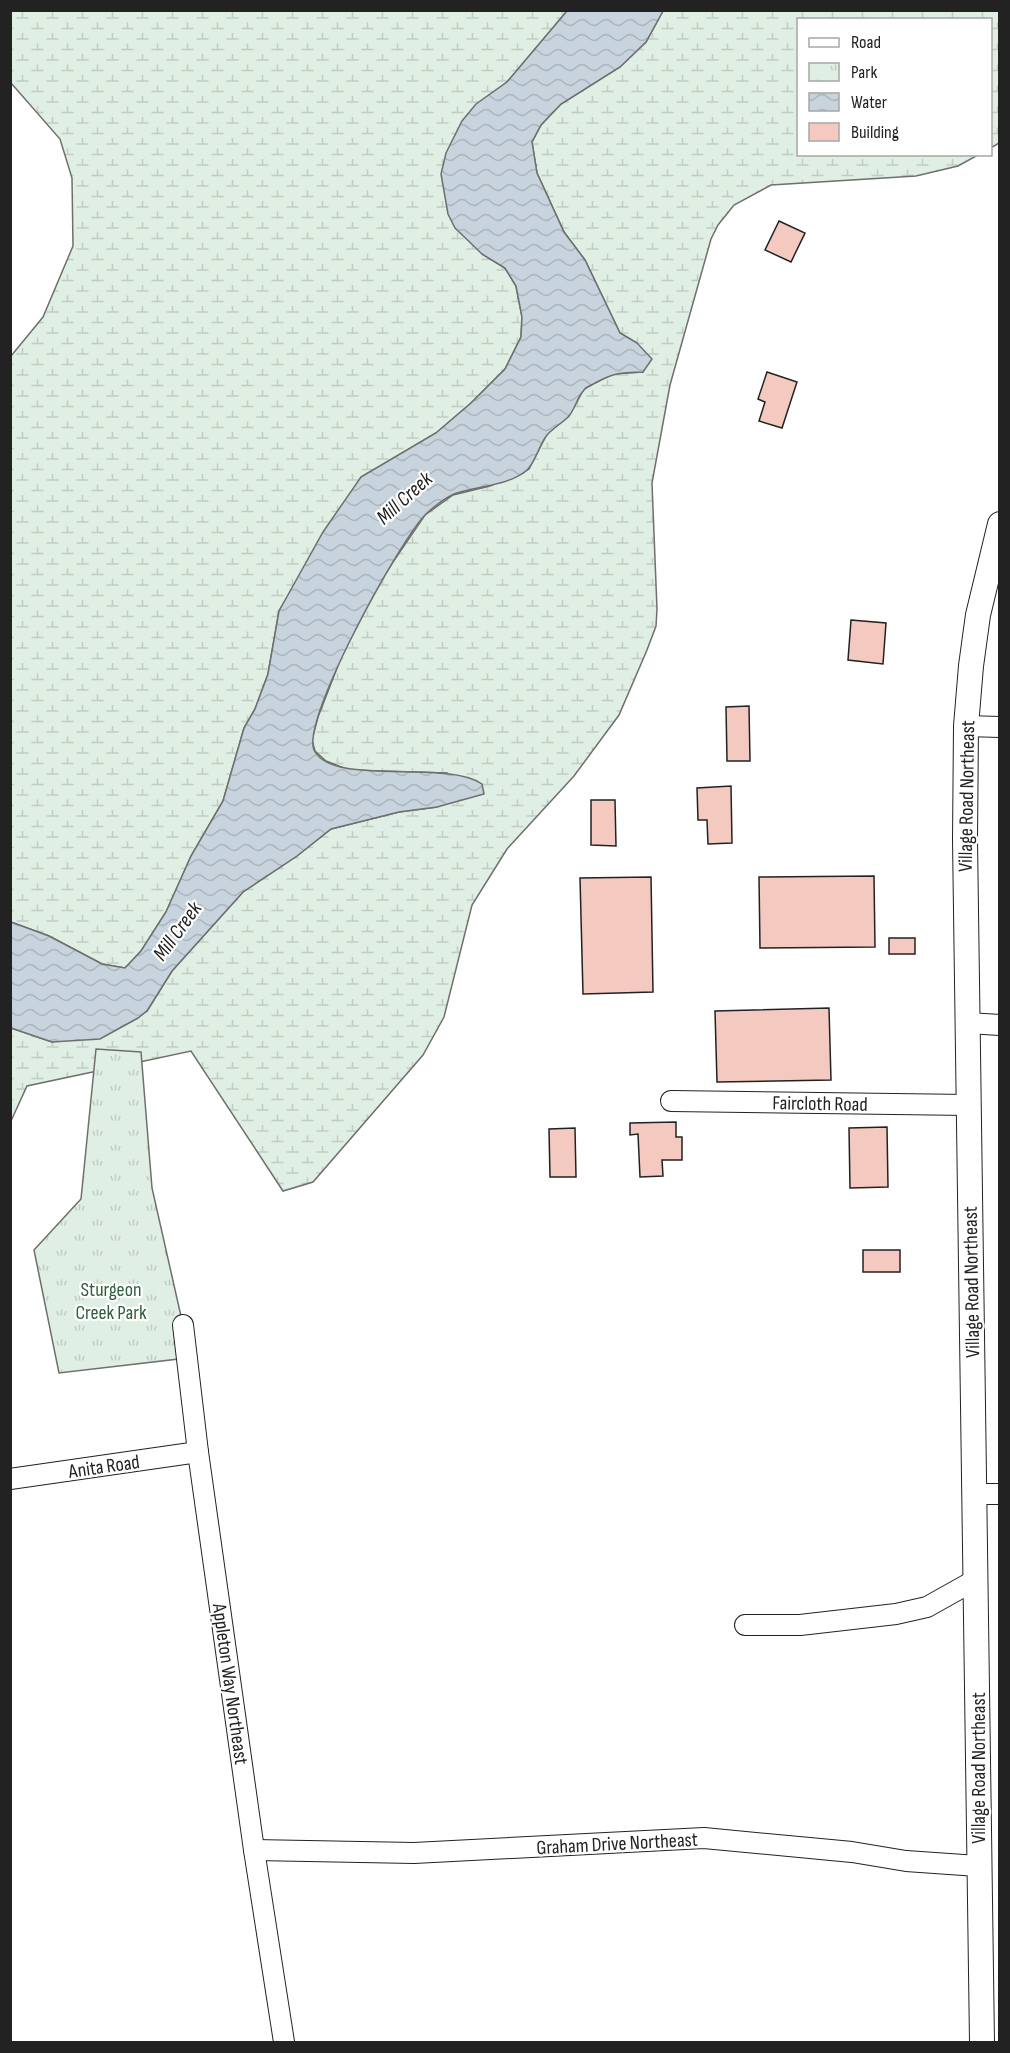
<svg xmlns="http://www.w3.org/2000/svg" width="1010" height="2053" viewBox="0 0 1010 2053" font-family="'Sofia Sans Condensed',sans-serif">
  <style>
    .wetland { fill: url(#wetland-marsh); stroke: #6f6f6f; stroke-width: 1.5 }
    .park { fill: url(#park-tufts); stroke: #6f6f6f; stroke-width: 1.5 }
    .water { fill: url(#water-waves); stroke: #6f6f6f; stroke-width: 1.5 }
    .building { fill: #f3c9c0; stroke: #222; stroke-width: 1.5 }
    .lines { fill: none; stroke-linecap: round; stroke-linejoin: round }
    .minor-casing { stroke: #222; stroke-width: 22 }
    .major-casing { stroke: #222; stroke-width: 26 }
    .minor { stroke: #fff; stroke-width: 20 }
    .major { stroke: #fff; stroke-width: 24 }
    .labels { text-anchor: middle; stroke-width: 4.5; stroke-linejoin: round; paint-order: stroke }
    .street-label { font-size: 20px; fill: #222; stroke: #fff }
    .park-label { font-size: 20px; fill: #2f5e38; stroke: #fff }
    .water-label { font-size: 21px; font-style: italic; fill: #222; stroke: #fff }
  </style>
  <defs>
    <pattern id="wetland-marsh" width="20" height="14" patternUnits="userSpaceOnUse" patternTransform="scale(1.5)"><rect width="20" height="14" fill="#e0efe3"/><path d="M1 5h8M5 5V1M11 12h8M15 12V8" fill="none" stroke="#c0cdc2"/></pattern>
    <pattern id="park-tufts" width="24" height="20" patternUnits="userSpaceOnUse" patternTransform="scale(1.5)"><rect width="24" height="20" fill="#e0efe3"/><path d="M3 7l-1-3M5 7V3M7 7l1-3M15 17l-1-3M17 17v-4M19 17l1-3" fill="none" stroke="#c0cdc2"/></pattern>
    <pattern id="water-waves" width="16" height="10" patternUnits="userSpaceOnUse" patternTransform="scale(1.5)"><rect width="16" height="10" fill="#c7d3dd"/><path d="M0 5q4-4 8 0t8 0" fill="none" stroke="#abb5bd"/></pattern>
  </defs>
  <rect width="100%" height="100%" fill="#fff"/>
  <g class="wetland">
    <polygon points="10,11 567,11 507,82 477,104 482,254 505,268 516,286 522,317 521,337 505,369 471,403 436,433 361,477 279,611 268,674 255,709 244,728 223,801 191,856 166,912 141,951 125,968 102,964 49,936 11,922 11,356 43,317 73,246 72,178 60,139 11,83"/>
    <polygon points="663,11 999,11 999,143 991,148 990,20 798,20 798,154 978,155 958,166 916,176 771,185 734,205 718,225 711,239 670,385 652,483 657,609 656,626 647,650 619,715 574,776 507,849 472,905 444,1017 423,1055 313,1182 283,1191 191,1051 27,1086 11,1121 11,1028 52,1042 147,1011 172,971 243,892 297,856 331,829 399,812 437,807 447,773 349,770 326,761 315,751 312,740 318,717 341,658 380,581 425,515 453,495 490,486 521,474 529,469 547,434 569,416 584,389 612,374 643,372 637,343 620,333 585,260 564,232 537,173 532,142 541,125 561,104 620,67 646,42"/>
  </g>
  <polygon class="park" points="96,1049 141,1052 152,1188 183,1325 187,1358 59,1373 34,1250 81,1199"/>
  <path class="water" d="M567,11H663L646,42L620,67L561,104L541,125L532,142L537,173L564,232L585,260L620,333L637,343L652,359L643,372C621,373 615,372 595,383C592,385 586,387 584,390C577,397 575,410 568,417C562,423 553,428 547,435C539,445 536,461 527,470C509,486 476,486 454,494C445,498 432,508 425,515C399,542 301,719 314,750C331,787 446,759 482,784L484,794L437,807L399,812L331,829L297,856L243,892L172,971L147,1011L138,1018L100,1039L52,1042L11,1028V922L49,936L102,964L125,968L141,951L166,912L191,856L223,801L244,728L255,709L268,674L279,611L323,532L361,477L436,433L471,403L505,369L521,337L522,317L516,286L505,268L482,254L455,228L448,214L441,174L446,153L462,121L476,104L507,82Z"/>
  <g class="building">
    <polygon points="779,221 805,233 791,262 765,250"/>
    <polygon points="767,372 797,382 782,428 759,421 765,402 758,399"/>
    <polygon points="851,620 886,623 883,664 848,660"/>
    <polygon points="749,706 750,761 727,761 726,707"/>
    <polygon points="731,786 732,843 708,844 707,820 698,820 697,788"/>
    <polygon points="591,800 615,800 616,846 591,845"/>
    <polygon points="874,876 875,947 760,948 759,877"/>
    <polygon points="651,877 653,992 583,994 580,878"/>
    <rect x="889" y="938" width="26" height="16"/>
    <polygon points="829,1008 831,1080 717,1082 715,1011"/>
    <polygon points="676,1122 676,1137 682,1137 682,1160 662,1160 663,1176 640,1177 638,1134 630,1135 630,1123"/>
    <polygon points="887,1127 888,1187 850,1188 849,1128"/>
    <polygon points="575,1128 576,1177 550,1177 549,1129"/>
    <rect x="863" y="1250" width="37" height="22"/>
  </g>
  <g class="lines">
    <g class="minor-casing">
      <g id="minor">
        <polyline points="966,726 1000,727"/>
        <polyline points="968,1023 1000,1025"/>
        <polyline points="671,1101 969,1105"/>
        <polyline points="183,1325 198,1452 254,1850 284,2042"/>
        <polyline points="10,1479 198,1452"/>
        <polyline points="975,1494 1000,1494"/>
        <polyline points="745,1625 800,1625 896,1614 927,1607 977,1579"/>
        <polyline points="254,1850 414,1853 704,1838 852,1852 906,1861 978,1866"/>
      </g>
    </g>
    <g class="major-casing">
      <polyline id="major" points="982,2042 965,840 966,726 971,666 978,615 1000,524"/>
    </g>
    <use href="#minor" class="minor"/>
    <use href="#major" class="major"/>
  </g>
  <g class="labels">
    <g class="street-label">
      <text transform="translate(966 796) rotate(-89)" y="7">Village Road Northeast</text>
      <text transform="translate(820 1103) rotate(1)" y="7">Faircloth Road</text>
      <text transform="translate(971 1282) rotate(-91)" y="7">Village Road Northeast</text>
      <text transform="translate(104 1466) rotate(-8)" y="7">Anita Road</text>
      <text transform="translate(231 1684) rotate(82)" y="7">Appleton Way Northeast</text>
      <text transform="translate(978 1768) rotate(-90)" y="7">Village Road Northeast</text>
      <text transform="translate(617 1843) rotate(-3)" y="7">Graham Drive Northeast</text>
    </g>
    <g class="park-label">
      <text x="111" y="1296">Sturgeon<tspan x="111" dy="23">Creek Park</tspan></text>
    </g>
    <g class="water-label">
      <text transform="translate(404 498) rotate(-42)" y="7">Mill Creek</text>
      <text transform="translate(177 931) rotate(-54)" y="7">Mill Creek</text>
    </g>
  </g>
  <rect width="1010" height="2053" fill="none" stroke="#222222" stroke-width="24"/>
  <rect x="797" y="18" width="195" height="138" fill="#ffffff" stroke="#a7a7a7" stroke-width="1.5"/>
  <rect x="809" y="38" width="30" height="9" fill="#ffffff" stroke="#a7a7a7" stroke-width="1.5"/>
  <text x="851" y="48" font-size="18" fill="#222222">Road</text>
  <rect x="809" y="63" width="30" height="18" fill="url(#park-tufts)" stroke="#a7a7a7" stroke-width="1.5"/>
  <text x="851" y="78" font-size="18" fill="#222222">Park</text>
  <rect x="809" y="93" width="30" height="18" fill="url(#water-waves)" stroke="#a7a7a7" stroke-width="1.5"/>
  <text x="851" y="108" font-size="18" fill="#222222">Water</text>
  <rect x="809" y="123" width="30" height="18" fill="#f3c9c0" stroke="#a7a7a7" stroke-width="1.5"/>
  <text x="851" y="138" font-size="18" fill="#222222">Building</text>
</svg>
